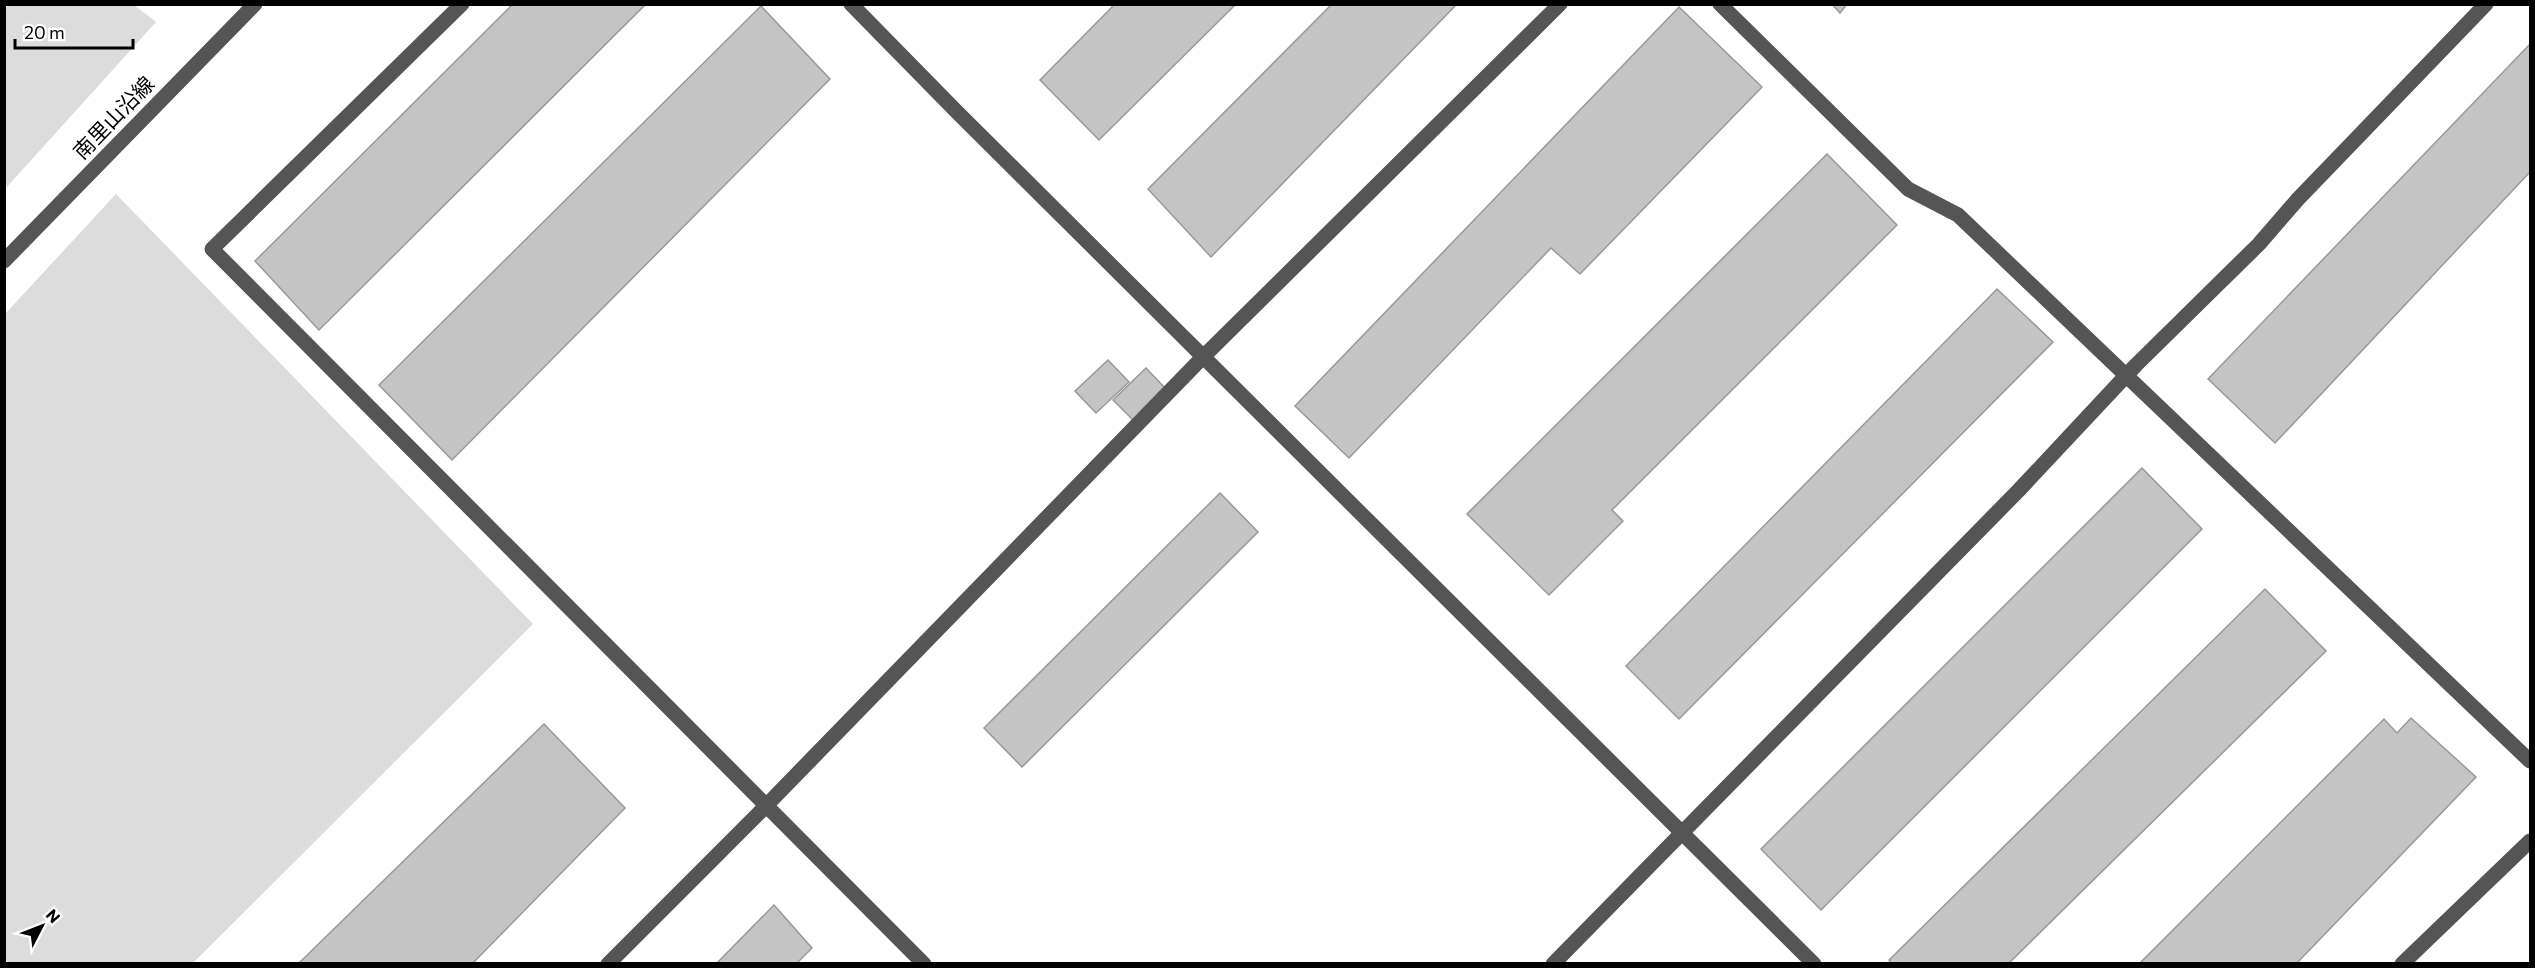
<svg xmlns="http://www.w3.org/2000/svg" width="2535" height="968" viewBox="0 0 2535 968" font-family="Commissioner,'Noto Sans JP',sans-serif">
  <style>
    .green { fill: #dcdcdc }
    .building { fill: #c4c4c4; stroke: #999; stroke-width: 1.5 }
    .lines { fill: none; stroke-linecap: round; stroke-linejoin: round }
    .minor { stroke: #555; stroke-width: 15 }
    .labels { text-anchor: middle; stroke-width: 4.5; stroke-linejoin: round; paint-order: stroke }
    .street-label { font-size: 21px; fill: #000; stroke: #fff }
  </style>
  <rect width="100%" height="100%" fill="#fff"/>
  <g class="green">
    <polygon points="5,4 134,5 156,22 5,189"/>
    <polygon points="116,194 533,624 193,963 5,963 5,314"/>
  </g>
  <g class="building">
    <polygon points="513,4 646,4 319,330 255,261"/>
    <polygon points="1115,4 1236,4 1099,140 1040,80"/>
    <polygon points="1332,4 1457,4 1211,257 1148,189"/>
    <polygon points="1832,4 1847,4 1840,13"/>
    <polygon points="761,6 830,79 452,460 379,385"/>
    <polygon points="1679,7 1762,87 1580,274 1551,248 1349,458 1295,406"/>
    <polygon points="2530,44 2530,172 2275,443 2208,379"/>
    <polygon points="1827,154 1897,225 1612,510 1623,521 1549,595 1467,514"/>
    <polygon points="1997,289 2053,342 1679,719 1626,666"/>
    <polygon points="1108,360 1129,382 1096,413 1075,391"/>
    <polygon points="1146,368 1166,389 1134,421 1113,400"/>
    <polygon points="2142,468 2202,529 1821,910 1761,849"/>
    <polygon points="1220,493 1258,532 1022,767 984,728"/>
    <polygon points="2265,589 2326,651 2008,964 1892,964 1889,960"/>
    <polygon points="2411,718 2476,777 2296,964 2139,964 2384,719 2397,733"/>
    <polygon points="544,724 625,808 472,964 298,964"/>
    <polygon points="774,905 812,948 796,964 716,964"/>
  </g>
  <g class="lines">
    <g class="minor">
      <polyline points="462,4 212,249 924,964"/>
      <polyline points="851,4 957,112 1814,964"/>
      <polyline points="1720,4 1908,189 1958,215 2530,761"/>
      <polyline points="4,261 255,4"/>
      <polyline points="608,964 758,814 1203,357 1560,4"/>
      <polyline points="1553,964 2019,490 2136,365 2259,244 2298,199 2486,4"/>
      <polyline points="2402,964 2530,841"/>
    </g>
  </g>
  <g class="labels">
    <g class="street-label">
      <text transform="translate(114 118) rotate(-46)" y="7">南里山沿線</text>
    </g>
  </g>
  <rect width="2535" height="968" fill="none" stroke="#000000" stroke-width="12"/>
  <g transform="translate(42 926) rotate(48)" stroke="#ffffff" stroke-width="4.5" paint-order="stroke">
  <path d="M0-4.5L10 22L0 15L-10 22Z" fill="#000000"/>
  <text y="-9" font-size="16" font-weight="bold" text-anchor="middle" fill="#000000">N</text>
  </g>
  <path d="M15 39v9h118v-9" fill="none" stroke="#000000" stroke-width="3"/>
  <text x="24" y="39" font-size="18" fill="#000000" stroke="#ffffff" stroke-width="4.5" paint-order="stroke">20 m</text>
</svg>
